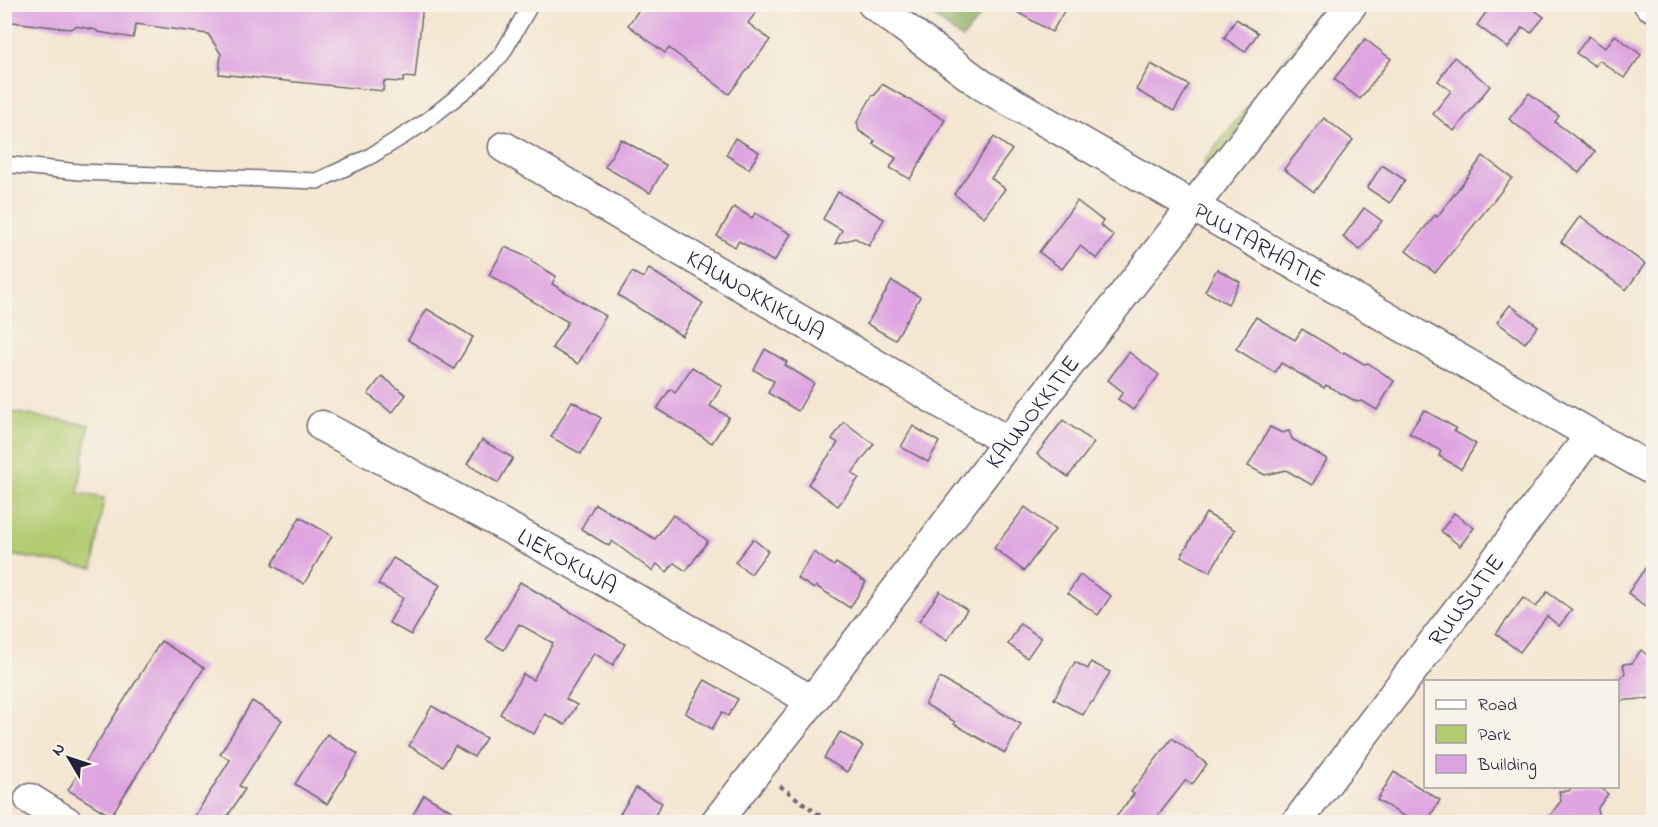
<svg xmlns="http://www.w3.org/2000/svg" width="1658" height="827" viewBox="0 0 1658 827" font-family="'Indie Flower',sans-serif">
  <style>
    .green { fill: #b2cb71; stroke: #6a7656; stroke-width: 1.5 }
    .forest { fill: #8daf63; stroke: #58684f; stroke-width: 1.5 }
    .building { fill: #dea4e1 }
    .lines { fill: none; stroke-linecap: round; stroke-linejoin: round }
    .lane-casing { stroke: #6c6770; stroke-width: 18 }
    .street-casing { stroke: #6c6770; stroke-width: 33 }
    .path { stroke: #6c6770; stroke-width: 4; stroke-dasharray: 4.5 4.5; stroke-linecap: butt }
    .lane { stroke: #fff; stroke-width: 15 }
    .street { stroke: #fff; stroke-width: 30 }
    .labels { text-anchor: middle; stroke-width: 6; stroke-linejoin: round; paint-order: stroke }
    .street-label { font-size: 24px; fill: #22223b; stroke: #f7f3e8 }
  </style>
  <rect width="100%" height="100%" fill="#f7f3e8"/>
  <filter id="ink" filterUnits="userSpaceOnUse"><feTurbulence type="fractalNoise" baseFrequency=".0167" numOctaves="2"/><feDisplacementMap in="SourceGraphic" scale="12" xChannelSelector="R" yChannelSelector="G"/><feConvolveMatrix kernelMatrix="1 2 1 2 8 2 1 2 1" color-interpolation-filters="sRGB"/></filter>
  <filter id="wash" filterUnits="userSpaceOnUse"><feTurbulence type="fractalNoise" baseFrequency=".008" numOctaves="4" result="noise"/><feDisplacementMap in="SourceGraphic" scale="24" xChannelSelector="R" yChannelSelector="G"/><feGaussianBlur stdDeviation="1.35" result="paint"/><feColorMatrix in="noise" values="0 0 0 0 0 0 0 0 0 0 0 0 0 0 0 0 0 1.4 0 .05"/><feComposite in="paint" operator="in"/></filter>
  <g filter="url(#wash)">
    <rect width="100%" height="100%" fill="#f4e6d1"/>
    <g class="green">
      <polygon points="1327,5 1336,5 1209,167 1203,163"/>
      <polygon points="5,411 89,425 78,493 104,498 93,568 5,554"/>
    </g>
    <polygon class="forest" points="920,5 989,5 962,39"/>
    <g id="blocks">
      <g class="building">
        <polygon points="4,4 423,4 415,78 404,77 403,82 384,81 383,91 219,74 221,54 208,34 136,24 133,38 98,32 96,30 76,26 70,29 4,21"/>
        <polygon points="643,4 762,4 748,23 770,40 729,94 669,48 665,53 628,25"/>
        <polygon points="1003,4 1068,4 1052,32"/>
        <polygon points="1492,4 1540,4 1536,11 1544,17 1531,33 1523,27 1508,48 1477,25"/>
        <polygon points="1236,19 1258,33 1245,52 1224,38"/>
        <polygon points="1615,35 1641,55 1624,78 1599,60 1595,66 1576,53 1589,36 1605,48"/>
        <polygon points="1365,39 1391,59 1360,99 1334,79"/>
        <polygon points="1454,57 1490,86 1454,131 1433,114 1451,91 1438,81"/>
        <polygon points="1151,64 1189,85 1174,111 1136,90"/>
        <polygon points="882,84 945,120 910,179 890,168 896,158 873,144 875,141 859,131 857,122 872,96 875,95"/>
        <polygon points="1529,93 1559,116 1555,122 1595,152 1579,173 1509,119"/>
        <polygon points="1324,118 1353,140 1314,192 1284,169"/>
        <polygon points="994,137 1012,150 991,178 1005,189 984,217 954,194"/>
        <polygon points="735,138 759,152 749,169 726,155"/>
        <polygon points="621,139 666,165 650,193 605,167"/>
        <polygon points="1483,156 1512,178 1435,273 1406,251 1435,215 1437,217"/>
        <polygon points="1382,165 1405,180 1390,203 1367,188"/>
        <polygon points="838,192 884,219 869,246 855,238 835,244 842,230 823,219"/>
        <polygon points="1077,201 1103,221 1100,225 1114,236 1097,259 1080,246 1062,269 1039,252"/>
        <polygon points="734,207 752,218 755,213 791,234 774,262 739,241 735,247 717,236"/>
        <polygon points="1364,208 1382,221 1360,250 1343,237"/>
        <polygon points="1580,216 1645,264 1626,290 1561,242"/>
        <polygon points="505,247 531,259 532,262 556,276 552,284 606,316 578,364 552,348 568,322 489,275"/>
        <polygon points="649,269 703,303 682,336 618,295 632,272 643,278"/>
        <polygon points="1217,269 1240,282 1228,304 1205,291"/>
        <polygon points="892,281 920,297 895,340 867,324"/>
        <polygon points="1510,305 1538,326 1525,343 1497,322"/>
        <polygon points="427,309 473,337 454,369 408,340"/>
        <polygon points="1256,317 1295,340 1302,329 1343,354 1344,352 1364,364 1368,363 1394,381 1377,410 1362,401 1357,402 1326,385 1324,388 1281,363 1275,373 1236,349"/>
        <polygon points="765,349 787,362 785,365 814,383 798,411 768,393 774,381 754,370"/>
        <polygon points="1129,352 1159,375 1133,410 1118,399 1123,392 1108,380"/>
        <polygon points="692,367 722,386 710,406 729,417 712,443 657,409 670,389 675,393"/>
        <polygon points="382,376 406,395 392,413 368,394"/>
        <polygon points="572,401 601,418 581,454 551,437"/>
        <polygon points="1424,410 1456,428 1454,431 1476,444 1461,469 1439,456 1441,451 1409,433"/>
        <polygon points="1063,420 1094,443 1068,477 1037,454"/>
        <polygon points="844,422 874,444 852,473 859,478 838,506 808,484 838,443 832,439"/>
        <polygon points="913,426 939,442 928,462 901,447"/>
        <polygon points="1270,427 1282,433 1289,431 1292,439 1327,459 1312,485 1286,470 1265,475 1248,466"/>
        <polygon points="482,440 513,458 498,483 467,464"/>
        <polygon points="595,504 655,539 673,515 708,541 686,571 674,563 667,572 657,564 652,571 612,541 609,546 581,529"/>
        <polygon points="1025,507 1055,530 1024,571 994,548"/>
        <polygon points="1206,513 1235,530 1210,572 1181,556"/>
        <polygon points="1454,513 1474,528 1460,546 1441,531"/>
        <polygon points="300,517 332,536 304,584 272,565"/>
        <polygon points="753,539 768,551 751,574 735,562"/>
        <polygon points="814,552 834,566 836,563 866,582 850,608 816,586 814,589 797,578"/>
        <polygon points="1653,557 1653,612 1628,593"/>
        <polygon points="393,558 440,585 411,635 389,623 403,598 378,584"/>
        <polygon points="1080,575 1111,596 1098,615 1068,593"/>
        <polygon points="520,582 625,644 613,665 594,653 566,699 577,705 565,725 545,714 534,734 500,714 523,674 533,680 553,643 519,624 504,650 486,640"/>
        <polygon points="940,591 967,610 947,640 919,621"/>
        <polygon points="1547,592 1572,610 1559,626 1547,616 1520,652 1496,634 1523,598 1536,607"/>
        <polygon points="1020,624 1041,638 1027,658 1008,644"/>
        <polygon points="161,641 204,668 111,816 68,790"/>
        <polygon points="1641,650 1653,660 1653,698 1617,701 1617,682 1625,673 1623,664 1632,663"/>
        <polygon points="1075,662 1088,669 1091,662 1110,672 1093,702 1090,703 1083,715 1054,699"/>
        <polygon points="940,678 1021,724 1005,753 954,724 955,722 925,704"/>
        <polygon points="705,680 738,699 728,716 722,712 712,729 685,713"/>
        <polygon points="252,701 282,720 239,786 245,789 224,822 191,822 230,760 220,754"/>
        <polygon points="432,706 486,738 474,757 455,746 443,766 409,746"/>
        <polygon points="840,732 863,746 847,772 824,758"/>
        <polygon points="327,734 358,754 327,804 295,784"/>
        <polygon points="1172,738 1207,764 1192,785 1186,780 1153,822 1112,822 1134,794 1131,792"/>
        <polygon points="1394,772 1440,800 1427,822 1414,822 1377,800"/>
        <polygon points="1572,786 1598,786 1608,794 1598,808 1598,813 1592,821 1587,822 1545,822 1561,801 1559,791 1569,791"/>
        <polygon points="636,788 662,803 651,822 615,822"/>
        <polygon points="424,795 471,822 409,822"/>
      </g>
    </g>
  </g>
  <g filter="url(#ink)">
    <use href="#blocks" fill-opacity="0" stroke="#6c6770" stroke-width="1.5"/>
    <g class="lines">
      <g class="lane-casing">
        <polyline id="lane" points="4,164 79,172 317,181 369,157 424,123 473,84 502,54 531,4"/>
      </g>
      <g class="street-casing">
        <g id="street">
          <path id="s1" d="M873,4L982,85L1654,471"/>
          <polyline points="1649,4 1654,7"/>
          <path id="s2" d="M504,147L1008,442"/>
          <path id="s3" d="M322,426L575,564L812,701"/>
          <polyline points="30,799 67,822"/>
          <path id="s4" d="M716,822L812,701L1008,442L1352,4"/>
          <path id="s5" d="M1297,822L1590,436"/>
        </g>
      </g>
      <polyline class="path" points="780,786 829,822"/>
      <use href="#lane" class="lane"/>
      <use href="#street" class="street"/>
    </g>
  </g>
  <g class="labels">
    <g class="street-label">
      <text dy="8" stroke="none"><textPath href="#s1" startOffset="456">PUUTARHATIE</textPath></text>
      <text dy="8" stroke="none"><textPath href="#s2" startOffset="292">KAUNOKKIKUJA</textPath></text>
      <text dy="8" stroke="none"><textPath href="#s4" startOffset="518">KAUNOKKITIE</textPath></text>
      <text dy="8" stroke="none"><textPath href="#s3" startOffset="280">LIEKOKUJA</textPath></text>
      <text dy="8" stroke="none"><textPath href="#s5" startOffset="279">RUUSUTIE</textPath></text>
    </g>
  </g>
  <rect width="1658" height="827" fill="none" stroke="#f7f3e8" stroke-width="24"/>
  <rect x="1424" y="680" width="195" height="108" fill="#f7f3e8" stroke="#a29fa3" stroke-width="1.5"/>
  <rect x="1436" y="700" width="30" height="9" fill="#ffffff" stroke="#a29fa3" stroke-width="1.5"/>
  <text x="1478" y="710" font-size="18" fill="#22223b">Road</text>
  <rect x="1436" y="725" width="30" height="18" fill="#b2cb71" stroke="#a29fa3" stroke-width="1.5"/>
  <text x="1478" y="740" font-size="18" fill="#22223b">Park</text>
  <rect x="1436" y="755" width="30" height="18" fill="#dea4e1" stroke="#a29fa3" stroke-width="1.5"/>
  <text x="1478" y="770" font-size="18" fill="#22223b">Building</text>
  <g transform="translate(69 758) rotate(309)" stroke="#f7f3e8" stroke-width="4.5" paint-order="stroke">
  <path d="M0-4.5L10 22L0 15L-10 22Z" fill="#22223b"/>
  <text y="-9" font-size="16" font-weight="bold" text-anchor="middle" fill="#22223b">N</text>
  </g>
</svg>
